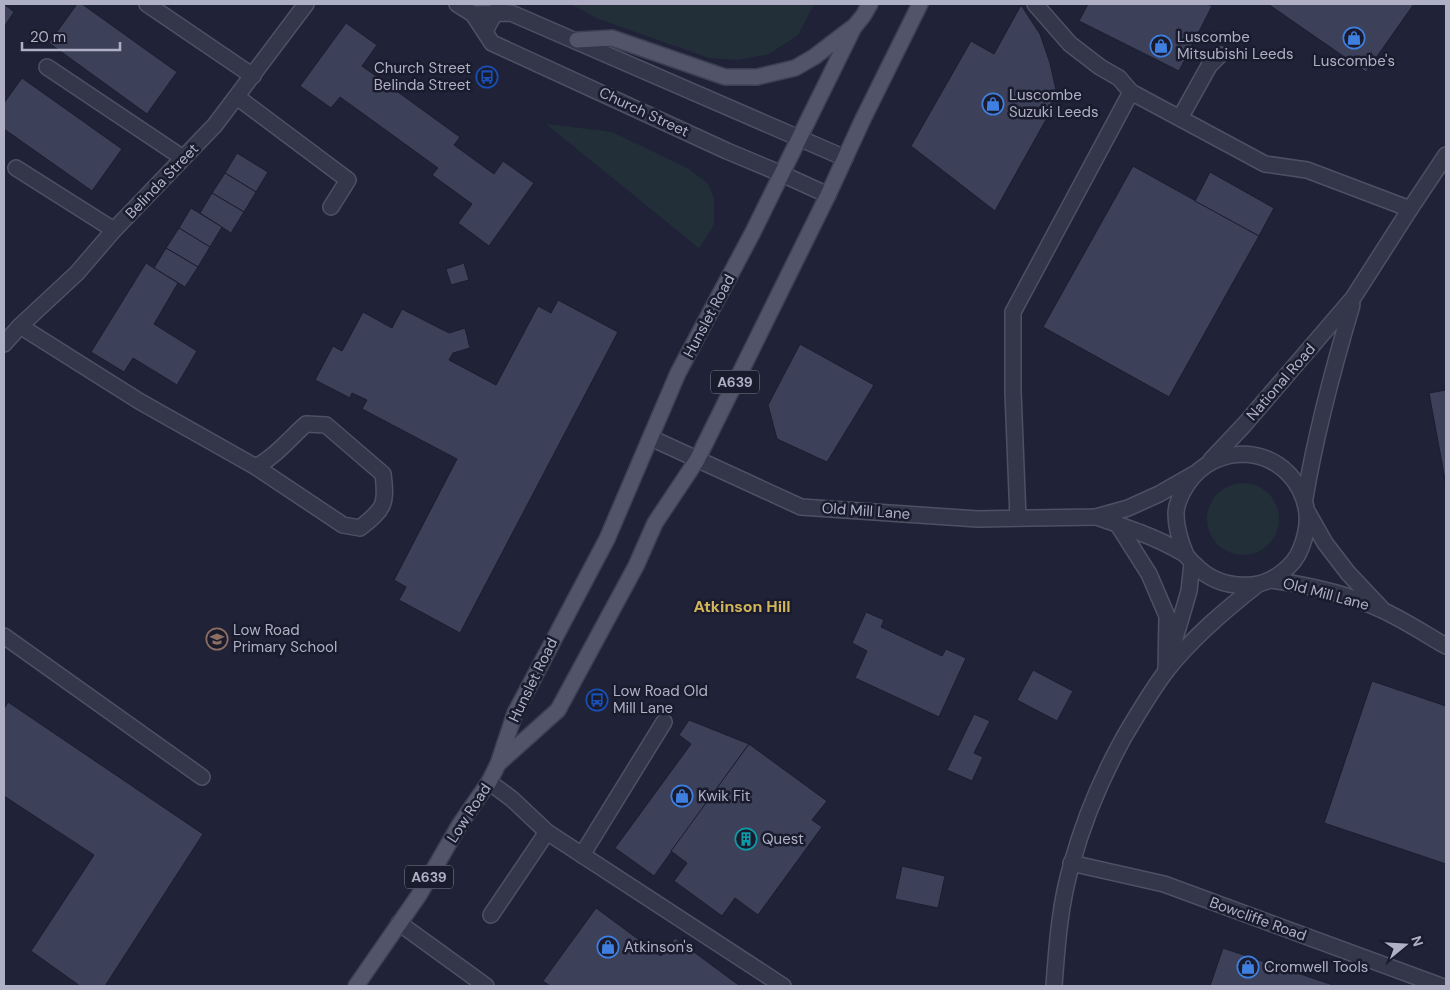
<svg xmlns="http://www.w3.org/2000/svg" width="1450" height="990" viewBox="0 0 1450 990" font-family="'DM Sans',sans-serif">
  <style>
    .green { fill: #222f39 }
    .building { fill: #3c4058; stroke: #1b1d2f }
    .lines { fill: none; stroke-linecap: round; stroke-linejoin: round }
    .service-casing { stroke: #4f5063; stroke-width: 18 }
    .minor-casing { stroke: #4f5063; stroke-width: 18 }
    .tertiary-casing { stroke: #4f5063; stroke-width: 18 }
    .primary-casing { stroke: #3d3f52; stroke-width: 18 }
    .service { stroke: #343649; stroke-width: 15 }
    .minor { stroke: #343649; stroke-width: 15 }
    .tertiary { stroke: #343649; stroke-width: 15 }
    .primary { stroke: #525469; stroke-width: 15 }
    .labels { text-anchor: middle; stroke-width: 5; stroke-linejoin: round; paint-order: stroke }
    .shield { fill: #1a1b2d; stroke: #828397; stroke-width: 1 }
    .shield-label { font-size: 14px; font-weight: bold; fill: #afb0c5 }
    .poi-label { font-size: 15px; fill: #afb0c5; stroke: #1a1b2d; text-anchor: start }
    .street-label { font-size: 15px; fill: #afb0c5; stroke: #1a1b2d }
    .neighbourhood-label { font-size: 16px; font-weight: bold; fill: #d3b55b; stroke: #1a1b2d }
  </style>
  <rect width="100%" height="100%" fill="#202338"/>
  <g class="green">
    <polygon points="571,4 814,4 798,35 769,54 736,60 709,58 596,18"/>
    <polygon points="546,124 612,132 689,169 708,184 714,198 714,225 699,248"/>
    <circle cx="1243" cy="519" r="36"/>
  </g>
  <g class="building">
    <polygon points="4,4 14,12 4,27"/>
    <polygon points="77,4 82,4 177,72 147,114 49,43"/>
    <polygon points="1088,4 1207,4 1212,6 1179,71 1079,21"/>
    <polygon points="1268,4 1414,4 1366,72"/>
    <polygon points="1021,5 1040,34 1050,63 1056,90 1047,118 995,211 911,146 971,41 994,54"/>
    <polygon points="346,23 377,45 362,66 460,137 454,145 494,174 503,161 534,183 489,246 458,223 472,204 432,175 438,168 340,97 331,108 300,86"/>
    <polygon points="22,78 122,149 92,191 4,129 4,103"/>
    <polygon points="237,153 268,172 256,192 225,173"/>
    <polygon points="1133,166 1259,236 1169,397 1043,327"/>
    <polygon points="1210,172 1274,208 1259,236 1195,201"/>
    <polygon points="225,173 256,192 244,212 212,193"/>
    <polygon points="212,193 244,212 231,233 200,213"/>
    <polygon points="191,208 222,227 210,247 179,228"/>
    <polygon points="179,228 210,247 198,267 166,248"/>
    <polygon points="166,248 198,267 185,287 154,268"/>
    <polygon points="146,263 178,283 154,324 197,351 177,385 133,358 124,372 91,352"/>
    <polygon points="464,263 469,280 451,285 446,269"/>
    <polygon points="558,300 618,332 460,633 399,600 406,587 394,580 457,459 362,409 367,400 352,393 350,398 315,380 333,346 342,351 363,312 392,328 402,309 449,333 465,328 470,348 453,353 449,360 496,385 538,306 551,313"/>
    <polygon points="800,344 874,385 827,462 777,439 768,405"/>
    <polygon points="1446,390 1446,485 1429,393"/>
    <polygon points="866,612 884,620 881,627 942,656 946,649 966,658 939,717 855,678 867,651 852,643"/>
    <polygon points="1033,670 1073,691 1057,721 1017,700"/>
    <polygon points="1372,681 1446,706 1446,864 1324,823"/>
    <polygon points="8,702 203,834 105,986 80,986 31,951 94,855 4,796 4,709"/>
    <polygon points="974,714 990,721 974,753 983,757 972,781 947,770"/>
    <polygon points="689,720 749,744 654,876 615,848 691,744 679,735"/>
    <polygon points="749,744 827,801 812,820 822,827 758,915 735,898 722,916 674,881 687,863 671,851"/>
    <polygon points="902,866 945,876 938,908 895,899"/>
    <polygon points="596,908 661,956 675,938 740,986 550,986 543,981"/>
    <polygon points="1223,948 1336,986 1210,986"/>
  </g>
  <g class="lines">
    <g class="service-casing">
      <g id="service">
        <polyline points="147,4 253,76"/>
        <polyline points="47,67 183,158"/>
        <polyline points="1131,92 1265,164 1307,170 1410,209"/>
        <polyline points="237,97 348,180 331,207"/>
        <polyline points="1180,118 1209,66 1220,55"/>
        <polyline points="16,168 114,230"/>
        <path d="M306,424L326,425L383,474C387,505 384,509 360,528L343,525L256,467C276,456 289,439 306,424Z"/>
        <polyline points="1018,518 1013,392 1013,312 1131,92 1119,78 1100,67 1070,44 1035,4"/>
        <polyline points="4,636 202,777"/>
        <polyline points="489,782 512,799 547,832 783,986"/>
        <polyline points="582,855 664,722"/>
        <polyline points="491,915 547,832"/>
        <polyline points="399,923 486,986"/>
      </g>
    </g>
    <g class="minor-casing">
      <g id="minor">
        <polyline points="485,31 500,4"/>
        <polyline points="20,326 139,401 256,467"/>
        <polyline points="4,344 20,326 77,273 114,230 215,125 306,4"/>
        <polyline points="1308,513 1325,543 1348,573 1381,608"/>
        <polyline points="1118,525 1149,574 1167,616 1166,671"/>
        <path d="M1271,580C1307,585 1349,594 1382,610C1404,620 1425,634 1446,646"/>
        <polyline points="1171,652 1189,591 1192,563"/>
        <polyline points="1071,863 1164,884 1441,986"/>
        <path d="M1054,986C1057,945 1060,902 1072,863C1084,819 1102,777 1124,737C1137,715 1151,691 1167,670C1193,637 1225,610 1257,585"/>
      </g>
    </g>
    <g class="tertiary-casing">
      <g id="tertiary">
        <polyline points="457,4 473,14 492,43 727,151 782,174 828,195"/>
        <polyline points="473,14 511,13 845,158"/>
        <polyline points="651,438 801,507 978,519 1096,517 1128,508 1159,494 1194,474"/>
        <polyline points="1211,460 1244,425 1353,298 1410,209 1446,155"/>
        <path d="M1305,498C1316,432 1333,369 1352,305"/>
        <path d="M1096,517C1126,527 1156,537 1183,553C1188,556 1190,561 1194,564C1210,581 1229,587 1252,585C1272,583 1294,567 1301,548C1309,528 1310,510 1300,490C1277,445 1217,442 1188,483C1182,492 1176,503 1176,514C1176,529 1180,541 1186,555"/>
      </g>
    </g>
    <g class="primary-casing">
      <g id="primary">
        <polyline points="577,40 612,38 725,77 757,77 795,68 814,57 852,28"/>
        <polyline points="499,763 558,710 636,566 655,523 697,460 828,195 863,119 920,4"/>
        <polyline points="356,986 419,895 460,824 489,782 498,764 515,713 607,539 678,373 753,232 854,27 863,16 870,4"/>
      </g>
    </g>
    <use href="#service" class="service"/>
    <use href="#minor" class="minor"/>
    <use href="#tertiary" class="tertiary"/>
    <use href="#primary" class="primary"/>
  </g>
  <defs>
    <g id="shop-ring" transform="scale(1.125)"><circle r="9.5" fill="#1a1b2d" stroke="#3f7fe0" stroke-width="1.5"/><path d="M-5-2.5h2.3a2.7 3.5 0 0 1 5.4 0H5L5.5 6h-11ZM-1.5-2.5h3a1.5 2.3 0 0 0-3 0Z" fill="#3f7fe0"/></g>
    <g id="bus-ring" transform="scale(1.125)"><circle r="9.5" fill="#1a1b2d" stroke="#1a4fb4" stroke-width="1.5"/><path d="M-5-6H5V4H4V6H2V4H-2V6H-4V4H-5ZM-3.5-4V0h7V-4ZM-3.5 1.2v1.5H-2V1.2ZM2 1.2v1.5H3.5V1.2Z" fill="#1a4fb4"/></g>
    <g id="school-ring" transform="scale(1.125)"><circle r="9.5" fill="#1a1b2d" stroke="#8d6e63" stroke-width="1.5"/><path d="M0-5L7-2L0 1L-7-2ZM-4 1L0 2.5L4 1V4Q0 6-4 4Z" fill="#8d6e63"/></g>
    <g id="building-ring" transform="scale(1.125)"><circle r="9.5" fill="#1a1b2d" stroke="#0f9aa8" stroke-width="1.5"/><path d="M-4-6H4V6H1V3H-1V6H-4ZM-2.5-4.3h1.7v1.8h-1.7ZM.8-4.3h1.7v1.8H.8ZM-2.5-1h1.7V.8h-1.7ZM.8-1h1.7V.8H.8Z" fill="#0f9aa8"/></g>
  </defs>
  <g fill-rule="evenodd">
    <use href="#shop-ring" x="1354" y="38"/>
    <use href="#shop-ring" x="1161" y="46"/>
    <use href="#bus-ring" x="487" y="77"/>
    <use href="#shop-ring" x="993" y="104"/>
    <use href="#school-ring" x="217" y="639"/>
    <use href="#bus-ring" x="597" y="700"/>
    <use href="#shop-ring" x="682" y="796"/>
    <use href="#building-ring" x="746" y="839"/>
    <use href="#shop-ring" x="608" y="947"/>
    <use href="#shop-ring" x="1248" y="967"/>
  </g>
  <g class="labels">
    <g class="shield">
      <rect x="711" y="370.5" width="48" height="23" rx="4"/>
      <rect x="405" y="865.5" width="48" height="23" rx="4"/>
    </g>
    <g class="shield-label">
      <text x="735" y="387">A639</text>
      <text x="429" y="882">A639</text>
    </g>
    <g class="poi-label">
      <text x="1177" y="42">Luscombe<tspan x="1177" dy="17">Mitsubishi Leeds</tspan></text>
      <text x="1354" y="66" text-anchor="middle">Luscombe's</text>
      <text x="471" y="73" text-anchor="end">Church Street<tspan x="471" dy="17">Belinda Street</tspan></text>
      <text x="1009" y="100">Luscombe<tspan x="1009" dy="17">Suzuki Leeds</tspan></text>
      <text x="233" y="635">Low Road<tspan x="233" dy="17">Primary School</tspan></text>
      <text x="613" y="696">Low Road Old<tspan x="613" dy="17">Mill Lane</tspan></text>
      <text x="698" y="801">Kwik Fit</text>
      <text x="762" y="844">Quest</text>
      <text x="624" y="952">Atkinson's</text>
      <text x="1264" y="972">Cromwell Tools</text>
    </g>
    <g class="street-label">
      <text transform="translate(644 112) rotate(25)" y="5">Church Street</text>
      <text transform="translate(162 181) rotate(-46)" y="5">Belinda Street</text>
      <text transform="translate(709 316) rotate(-62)" y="5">Hunslet Road</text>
      <text transform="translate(1281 382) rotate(-49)" y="5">National Road</text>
      <text transform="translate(866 511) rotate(4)" y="5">Old Mill Lane</text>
      <text transform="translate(1326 594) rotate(15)" y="5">Old Mill Lane</text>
      <text transform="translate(533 680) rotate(-64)" y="5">Hunslet Road</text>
      <text transform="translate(469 813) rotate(-57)" y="5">Low Road</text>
      <text transform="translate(1258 919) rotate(20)" y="5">Bowcliffe Road</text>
    </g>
    <g class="neighbourhood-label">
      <text x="742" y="612">Atkinson Hill</text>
    </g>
  </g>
  <rect width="1450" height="990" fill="none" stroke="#afb0c5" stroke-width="10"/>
  <g transform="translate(1405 945) rotate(72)" stroke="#1a1b2d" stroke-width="4" paint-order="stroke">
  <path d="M0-4L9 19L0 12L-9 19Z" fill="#afb0c5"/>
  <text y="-8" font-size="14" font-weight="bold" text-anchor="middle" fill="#afb0c5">N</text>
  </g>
  <path d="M22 42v8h98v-8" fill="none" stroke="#afb0c5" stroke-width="2.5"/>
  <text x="30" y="42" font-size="15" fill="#afb0c5" stroke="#1a1b2d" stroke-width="4" paint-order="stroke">20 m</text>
</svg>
